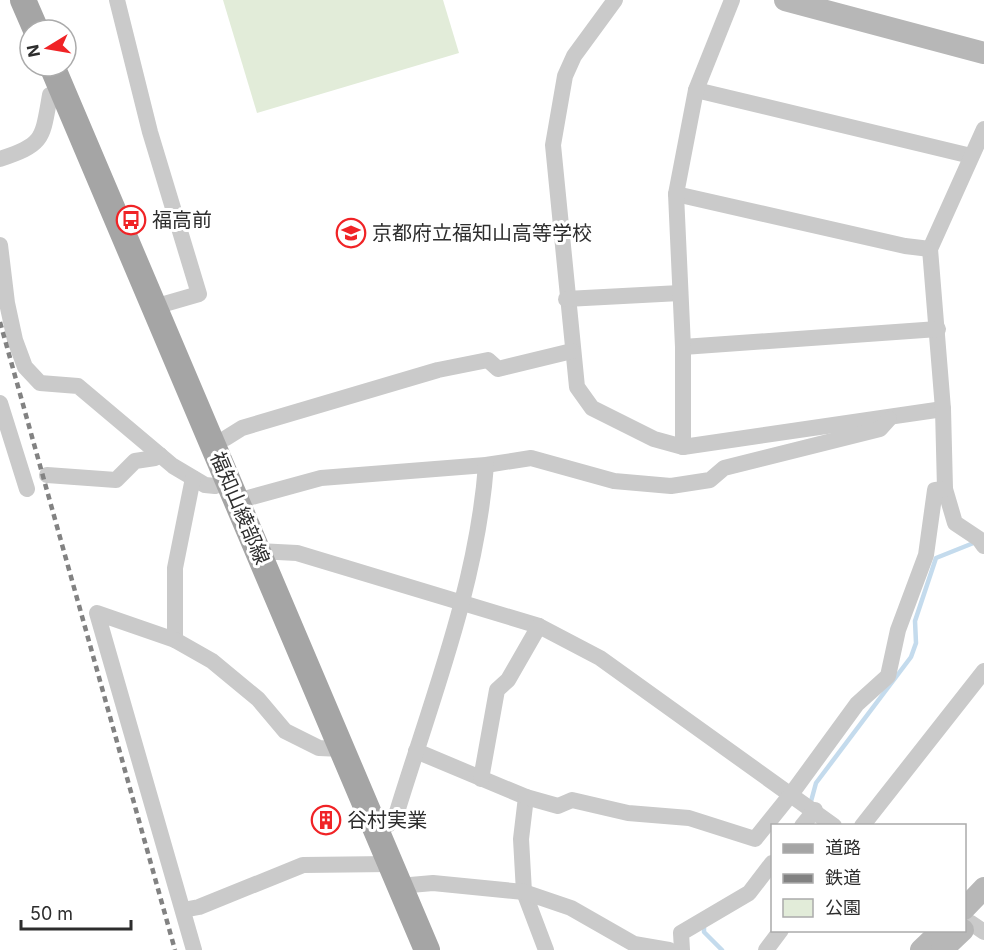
<svg xmlns="http://www.w3.org/2000/svg" width="984" height="950" viewBox="0 0 984 950" font-family="Inter,'Noto Sans JP',sans-serif">
  <style>
    .green { fill: #e2ecd9 }
    .lines { fill: none; stroke-linecap: round; stroke-linejoin: round }
    .stream { stroke: #c4dbed; stroke-width: 4.5 }
    .street { stroke: #cacaca; stroke-width: 16 }
    .secondary { stroke: #b7b7b7; stroke-width: 22 }
    .primary { stroke: #a5a5a5; stroke-width: 26 }
    .rail { stroke: #828282; stroke-width: 4.5; stroke-dasharray: 6 4.5; stroke-linecap: butt }
    .labels { text-anchor: middle; stroke-width: 6; stroke-linejoin: round; paint-order: stroke }
    .poi-label { font-size: 20px; fill: #2d2d2d; stroke: #fff; text-anchor: start }
    .street-label { font-size: 20px; fill: #2d2d2d; stroke: #fff }
  </style>
  <rect width="100%" height="100%" fill="#fff"/>
  <polygon class="green" points="223,0 443,0 459,53 257,113"/>
  <g class="lines">
    <g class="stream">
      <polyline points="810,805 816,783 911,657 916,643 915,621 936,558 976,542"/>
      <polyline points="704,926 704,932 722,950"/>
    </g>
    <g class="street">
      <polyline points="117,0 150,132 199,294 154,307"/>
      <polyline points="615,0 574,56 565,76 553,145 577,387 592,408 654,439 683,447 943,409"/>
      <polyline points="696,90 971,156"/>
      <polyline points="984,129 930,249 943,409 945,489 955,523 979,539 984,546"/>
      <path d="M0,159C44,144 42,140 50,95L62,90"/>
      <polyline points="676,194 905,246 930,249"/>
      <polyline points="0,245 7,303 15,340 25,367 40,383 78,386 173,466 205,485 215,486 228,481"/>
      <polyline points="566,299 680,293"/>
      <polyline points="683,347 938,329"/>
      <polyline points="0,403 27,489"/>
      <polyline points="226,438 242,428 438,370 488,360 498,369 572,351"/>
      <polyline points="683,447 683,347 676,194 696,90 732,0"/>
      <polyline points="47,475 116,480 135,461 155,458 160,455"/>
      <polyline points="237,501 321,478 486,465 531,458 614,481 671,486 710,480 724,468 880,429 889,419"/>
      <polyline points="258,551 297,553 539,626 600,658 834,826"/>
      <polyline points="175,640 175,568 193,478"/>
      <polyline points="416,751 526,797 521,839 524,892 546,950"/>
      <polyline points="481,779 497,690 508,680 539,626"/>
      <polyline points="526,797 558,806 572,800 628,813 689,818 755,839 792,793 857,704 888,676 898,630 926,555 935,490 945,489"/>
      <polyline points="802,826 815,810"/>
      <polyline points="862,826 984,671"/>
      <path d="M375,828L389,824L397,812C432,698 477,585 486,465"/>
      <polyline points="399,886 433,883 524,892 571,908 634,944 669,950"/>
      <polyline points="183,910 199,907 303,865 390,864"/>
      <polyline points="964,922 971,923 984,932"/>
      <polyline points="194,950 97,613 175,640 212,661 258,699 285,731 319,748 342,749"/>
      <polyline points="682,950 681,933 749,893 772,863"/>
      <polyline points="766,950 781,930"/>
    </g>
    <g class="secondary">
      <polyline points="785,0 984,53"/>
      <polyline points="964,909 984,888"/>
      <polyline points="921,950 942,930"/>
      <polyline points="942,950 963,930"/>
    </g>
    <g class="primary">
      <polyline points="23,0 36,30"/>
      <polyline points="52,66 427,950"/>
    </g>
    <polyline class="rail" points="0,322 175,950"/>
  </g>
  <defs>
    <g id="bus-ring" transform="scale(1.5)"><circle r="9.5" fill="#fff" stroke="#f02326" stroke-width="1.5"/><path d="M-5-6H5V4H4V6H2V4H-2V6H-4V4H-5ZM-3.5-4V0h7V-4ZM-3.5 1.2v1.5H-2V1.2ZM2 1.2v1.5H3.5V1.2Z" fill="#f02326"/></g>
    <g id="school-ring" transform="scale(1.5)"><circle r="9.5" fill="#fff" stroke="#f02326" stroke-width="1.5"/><path d="M0-5L7-2L0 1L-7-2ZM-4 1L0 2.5L4 1V4Q0 6-4 4Z" fill="#f02326"/></g>
    <g id="building-ring" transform="scale(1.5)"><circle r="9.5" fill="#fff" stroke="#f02326" stroke-width="1.5"/><path d="M-4-6H4V6H1V3H-1V6H-4ZM-2.5-4.3h1.7v1.8h-1.7ZM.8-4.3h1.7v1.8H.8ZM-2.5-1h1.7V.8h-1.7ZM.8-1h1.7V.8H.8Z" fill="#f02326"/></g>
  </defs>
  <g fill-rule="evenodd">
    <use href="#bus-ring" x="131" y="220"/>
    <use href="#school-ring" x="351" y="233"/>
    <use href="#building-ring" x="326" y="820"/>
  </g>
  <g class="labels">
    <g class="poi-label">
      <text x="152" y="227">福高前</text>
      <text x="372" y="240">京都府立福知山高等学校</text>
      <text x="347" y="827">谷村実業</text>
    </g>
    <g class="street-label">
      <text transform="translate(240 508) rotate(67)" y="7">福知山綾部線</text>
    </g>
  </g>
  <rect x="771" y="824" width="195" height="108" fill="#ffffff" stroke="#ababab" stroke-width="1.5"/>
  <rect x="783" y="844" width="30" height="9" fill="#a5a5a5" stroke="#ababab" stroke-width="1.5"/>
  <text x="825" y="854" font-size="18" fill="#2d2d2d">道路</text>
  <rect x="783" y="874" width="30" height="9" fill="#828282" stroke="#ababab" stroke-width="1.5"/>
  <text x="825" y="884" font-size="18" fill="#2d2d2d">鉄道</text>
  <rect x="783" y="899" width="30" height="18" fill="#e2ecd9" stroke="#ababab" stroke-width="1.5"/>
  <text x="825" y="914" font-size="18" fill="#2d2d2d">公園</text>
  <g transform="translate(48 48) rotate(259)"><circle r="28" fill="#ffffff" stroke="#ababab" stroke-width="1.5"/>
  <path d="M0-4.5L10 22L0 15L-10 22Z" fill="#f02326"/>
  <text y="-9" font-size="16" font-weight="bold" text-anchor="middle" fill="#2d2d2d">N</text>
  </g>
  <path d="M21 920v9h110v-9" fill="none" stroke="#2d2d2d" stroke-width="3"/>
  <text x="30" y="920" font-size="18" fill="#2d2d2d" stroke="#ffffff" stroke-width="4.5" paint-order="stroke">50 m</text>
</svg>
